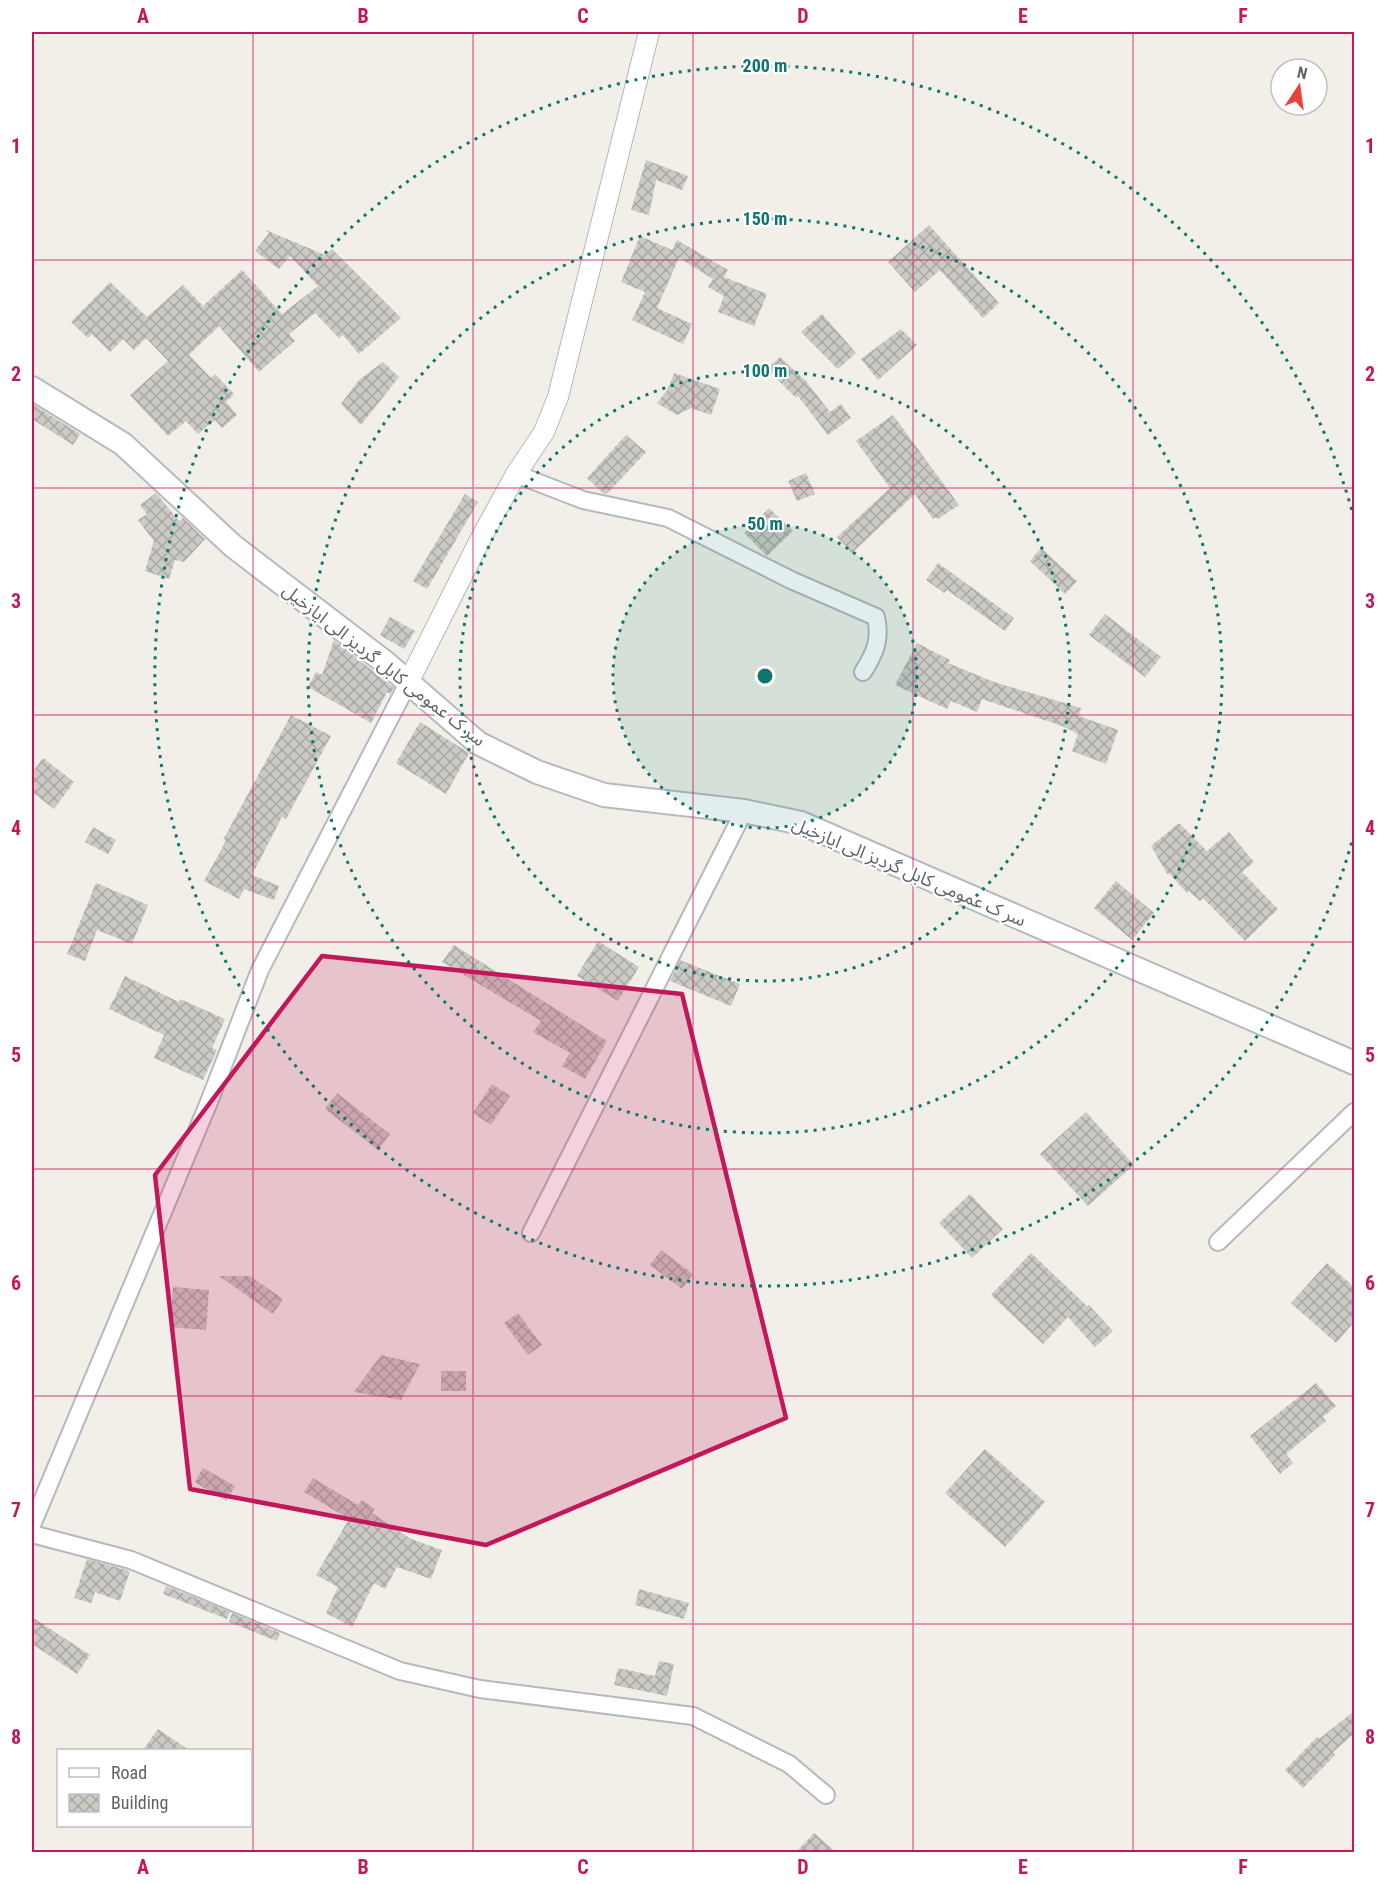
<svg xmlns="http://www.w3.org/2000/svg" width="1386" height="1884" viewBox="0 0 1386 1884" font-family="'Roboto Condensed','Noto Sans Arabic',sans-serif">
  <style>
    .building { fill: url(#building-cross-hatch) }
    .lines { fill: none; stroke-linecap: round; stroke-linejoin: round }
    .minor-casing { stroke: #b5b8bc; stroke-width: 20 }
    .tertiary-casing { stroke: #b5b8bc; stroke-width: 22 }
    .secondary-casing { stroke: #b6babf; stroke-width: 26 }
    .minor { stroke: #fff; stroke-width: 16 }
    .tertiary { stroke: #fff; stroke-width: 20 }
    .secondary { stroke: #fff; stroke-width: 22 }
    .marked { fill: #c2185b; fill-opacity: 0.2; stroke: #c2185b; stroke-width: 4.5; stroke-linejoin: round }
    .grid { fill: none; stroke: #c2185b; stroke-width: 1.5; stroke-opacity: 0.55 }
    .ring { fill: none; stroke: #0f766e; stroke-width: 3; stroke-dasharray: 3 6 }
    .labels { text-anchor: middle; stroke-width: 4.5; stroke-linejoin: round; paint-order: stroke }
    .street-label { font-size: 18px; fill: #5f6368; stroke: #fff }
    .centre { fill: #0f766e; stroke: #fff; stroke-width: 3 }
    .ring-label { font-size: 18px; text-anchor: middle; font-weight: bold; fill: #0f766e; stroke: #fff; stroke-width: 4.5; stroke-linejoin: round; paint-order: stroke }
    .neatline { fill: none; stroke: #c2185b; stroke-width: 2 }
    .grid-label { font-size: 20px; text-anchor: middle; font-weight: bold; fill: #c2185b }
  </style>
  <defs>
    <pattern id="building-cross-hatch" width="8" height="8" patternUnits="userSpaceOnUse" patternTransform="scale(1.5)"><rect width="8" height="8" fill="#cccac5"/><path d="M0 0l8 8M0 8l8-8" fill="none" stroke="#a9a8a4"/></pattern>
  </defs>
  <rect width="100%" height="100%" fill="#f1efe8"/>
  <g class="building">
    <polygon points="646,160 688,176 682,190 656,180 649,215 631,210"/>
    <polygon points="929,225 999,303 983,318 940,270 915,292 888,262"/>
    <polygon points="266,230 325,255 332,249 401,318 359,354 343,335 339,338 315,313 289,334 295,341 259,372 219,326 189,355 211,378 215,374 234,394 226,402 237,415 222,428 215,420 198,434 186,421 168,436 130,395 168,361 146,338 134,350 123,339 110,352 92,334 88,338 71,322 110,282 147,317 183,285 203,306 242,270 282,314 318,286 290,256 279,269 255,251 269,233"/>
    <polygon points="640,236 672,250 677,240 728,270 724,277 767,294 754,326 718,312 724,296 708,287 713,279 679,258 657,308 692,324 683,344 632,320 645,292 621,282"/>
    <polygon points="822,314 856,353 838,369 801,332"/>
    <polygon points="901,329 917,345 878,380 861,359"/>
    <polygon points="780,357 806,381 830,412 841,404 851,418 828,435 798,396 796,398 767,369"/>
    <polygon points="383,362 399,377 361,425 341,404 359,380"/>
    <polygon points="674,373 720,389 711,415 691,408 677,415 657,403 668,389"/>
    <polygon points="32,404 80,434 73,445 32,419"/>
    <polygon points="893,415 959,505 938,519 936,517 933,519 915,494 852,553 837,537 890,488 856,441"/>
    <polygon points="626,435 646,452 607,494 604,494 587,478"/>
    <polygon points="806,473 815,494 797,501 788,481"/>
    <polygon points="156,493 179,521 183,518 205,539 184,562 175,560 169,579 145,571 154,541 138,520 147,514 140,505"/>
    <polygon points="465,494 478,502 427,589 413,581"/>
    <polygon points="769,508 793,531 767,556 744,533"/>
    <polygon points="1041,548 1077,581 1065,594 1030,561"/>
    <polygon points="938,563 1014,618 1005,631 947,590 944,593 926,580"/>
    <polygon points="1105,614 1161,657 1145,677 1089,635"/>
    <polygon points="390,617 415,631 404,649 380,635"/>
    <polygon points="334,640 394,688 390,694 387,692 371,723 308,687 316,672 322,675"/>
    <polygon points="917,643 950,660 948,663 994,682 1081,708 1079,716 1118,730 1106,764 1072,751 1078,734 1062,726 982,699 977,712 951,701 947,709 895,685"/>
    <polygon points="291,715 331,736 286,819 282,817 252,875 279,886 274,900 244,889 239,899 204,881 226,841 223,840"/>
    <polygon points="420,722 469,753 446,794 396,763"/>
    <polygon points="43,758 74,782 54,809 32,792 32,773"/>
    <polygon points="1179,823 1207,851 1229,832 1254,862 1242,872 1278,909 1245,941 1203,898 1200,901 1189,891 1187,893 1169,873 1168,875 1151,846"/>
    <polygon points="93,827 116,840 108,854 85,842"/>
    <polygon points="1116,881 1154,913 1132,940 1094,908"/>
    <polygon points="96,883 148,905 132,944 97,930 85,961 67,954"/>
    <polygon points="598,941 639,967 618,1001 577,976"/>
    <polygon points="454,945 607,1041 585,1079 562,1066 570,1053 533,1032 541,1021 442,962"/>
    <polygon points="680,960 740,984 731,1006 670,981"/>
    <polygon points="125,976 179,1002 180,999 225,1019 212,1048 217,1050 203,1080 154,1058 164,1035 109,1009"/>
    <polygon points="492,1084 510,1096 491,1125 473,1113"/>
    <polygon points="337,1093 390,1134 378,1150 325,1109"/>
    <polygon points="1086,1112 1134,1165 1088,1206 1040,1154"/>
    <polygon points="970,1194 1003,1229 972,1258 939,1223"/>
    <polygon points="661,1250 693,1274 682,1289 650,1265"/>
    <polygon points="1031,1253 1087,1306 1089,1305 1113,1331 1095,1347 1068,1317 1043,1344 991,1295"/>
    <polygon points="1327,1263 1354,1287 1354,1322 1336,1343 1291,1303"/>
    <polygon points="219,1276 250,1276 283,1299 273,1314"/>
    <polygon points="173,1287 209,1290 206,1330 170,1327"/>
    <polygon points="518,1313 542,1345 528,1355 504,1323"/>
    <polygon points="381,1355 420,1364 401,1400 354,1392"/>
    <rect x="441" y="1371" width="25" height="20"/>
    <polygon points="1316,1383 1336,1406 1323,1417 1326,1421 1286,1454 1293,1463 1280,1474 1250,1436"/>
    <polygon points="985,1449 1045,1502 1005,1547 945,1493"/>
    <polygon points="203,1468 235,1486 226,1501 195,1482"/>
    <polygon points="313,1478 358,1505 362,1500 375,1509 372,1513 411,1539 442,1550 431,1579 397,1567 385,1589 374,1583 352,1627 326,1613 338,1587 316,1575 349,1519 304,1492"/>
    <polygon points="87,1559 130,1571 120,1601 95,1592 91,1603 74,1598"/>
    <polygon points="166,1586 230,1612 227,1619 163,1594"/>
    <polygon points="639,1589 689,1603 684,1619 635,1605"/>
    <polygon points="232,1613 280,1633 277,1641 229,1622"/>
    <polygon points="32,1617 90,1655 77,1674 32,1644"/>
    <polygon points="659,1661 674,1664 667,1696 614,1685 618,1668 655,1676"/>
    <polygon points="1354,1711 1354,1734 1333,1752 1335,1755 1303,1788 1285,1770 1317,1737 1319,1739"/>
    <polygon points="158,1729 189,1750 143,1750"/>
    <polygon points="814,1833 836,1852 796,1852"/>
  </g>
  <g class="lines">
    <g class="minor-casing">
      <g id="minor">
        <path d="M516,474L583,500L668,518L791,580L876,617C881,640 875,653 863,672"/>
        <polyline points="531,1233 744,811"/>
        <polyline points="1218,1242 1354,1112"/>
        <polyline points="32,1525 209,1102 260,970 408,683"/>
        <polyline points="32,1534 131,1560 400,1671 480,1689 693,1716 789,1764 826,1795"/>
      </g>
    </g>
    <g class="tertiary-casing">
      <polyline id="tertiary" points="408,683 481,538 516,474 544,432 558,397 649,32"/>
    </g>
    <g class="secondary-casing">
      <polyline id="secondary" points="32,388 123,444 233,546 386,663 478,743 537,772 604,795 744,811 801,823 1354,1063"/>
    </g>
    <use href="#minor" class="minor"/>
    <use href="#tertiary" class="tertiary"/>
    <use href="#secondary" class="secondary"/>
  </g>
  <path class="marked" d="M322,956L682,994L786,1418L486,1545L190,1489L155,1175Z"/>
  <path class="grid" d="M253,32V1852M473,32V1852M693,32V1852M913,32V1852M1133,32V1852M32,260H1354M32,488H1354M32,715H1354M32,942H1354M32,1169H1354M32,1396H1354M32,1624H1354"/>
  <circle cx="765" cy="676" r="152" fill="#0f766e" fill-opacity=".12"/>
  <g class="ring">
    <circle cx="765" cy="676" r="152"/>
    <circle cx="765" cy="676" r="305"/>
    <circle cx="765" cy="676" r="457"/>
    <path d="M1354 834A610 610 0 1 1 1354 518"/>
  </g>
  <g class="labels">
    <g class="street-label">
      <text transform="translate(384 665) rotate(38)" y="6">سر ک عمومی کابل گردیز الی ایازخیل</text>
      <text transform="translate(909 872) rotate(23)" y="6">سر ک عمومی کابل گردیز الی ایازخیل</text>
    </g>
  </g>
  <circle cx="765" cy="676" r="9" class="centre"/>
  <g class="ring-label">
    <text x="765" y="72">200 m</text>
    <text x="765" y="225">150 m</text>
    <text x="765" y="377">100 m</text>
    <text x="765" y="530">50 m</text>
  </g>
  <rect width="1386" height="1884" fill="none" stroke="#ffffff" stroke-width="66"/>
  <rect x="57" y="1749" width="195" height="78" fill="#ffffff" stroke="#bfc1c3" stroke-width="1.5"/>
  <rect x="69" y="1768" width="30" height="9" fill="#ffffff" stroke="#bfc1c3" stroke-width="1.5"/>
  <text x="111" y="1779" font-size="18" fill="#5f6368">Road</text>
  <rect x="69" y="1794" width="30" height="18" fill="url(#building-cross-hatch)" stroke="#bfc1c3" stroke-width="1.5"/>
  <text x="111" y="1809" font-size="18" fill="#5f6368">Building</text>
  <g transform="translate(1299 87) rotate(13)"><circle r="28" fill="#ffffff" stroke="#bfc1c3" stroke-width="1.5"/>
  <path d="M0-4.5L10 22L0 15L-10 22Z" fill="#ea4335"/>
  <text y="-9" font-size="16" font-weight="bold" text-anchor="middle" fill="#5f6368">N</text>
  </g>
  <rect x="33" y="33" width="1320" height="1818" class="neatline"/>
  <g class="grid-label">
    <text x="143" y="23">A</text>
    <text x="363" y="23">B</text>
    <text x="583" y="23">C</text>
    <text x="803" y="23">D</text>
    <text x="1023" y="23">E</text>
    <text x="1243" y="23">F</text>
    <text x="16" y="153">1</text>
    <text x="1370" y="153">1</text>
    <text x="16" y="381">2</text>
    <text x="1370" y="381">2</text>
    <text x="16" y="608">3</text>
    <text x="1370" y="608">3</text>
    <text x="16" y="835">4</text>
    <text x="1370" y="835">4</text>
    <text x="16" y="1062">5</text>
    <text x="1370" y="1062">5</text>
    <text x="16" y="1290">6</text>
    <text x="1370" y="1290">6</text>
    <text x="16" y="1517">7</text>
    <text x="1370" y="1517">7</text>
    <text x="16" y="1744">8</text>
    <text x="1370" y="1744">8</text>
    <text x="143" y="1874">A</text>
    <text x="363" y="1874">B</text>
    <text x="583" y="1874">C</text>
    <text x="803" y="1874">D</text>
    <text x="1023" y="1874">E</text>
    <text x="1243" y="1874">F</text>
  </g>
</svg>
